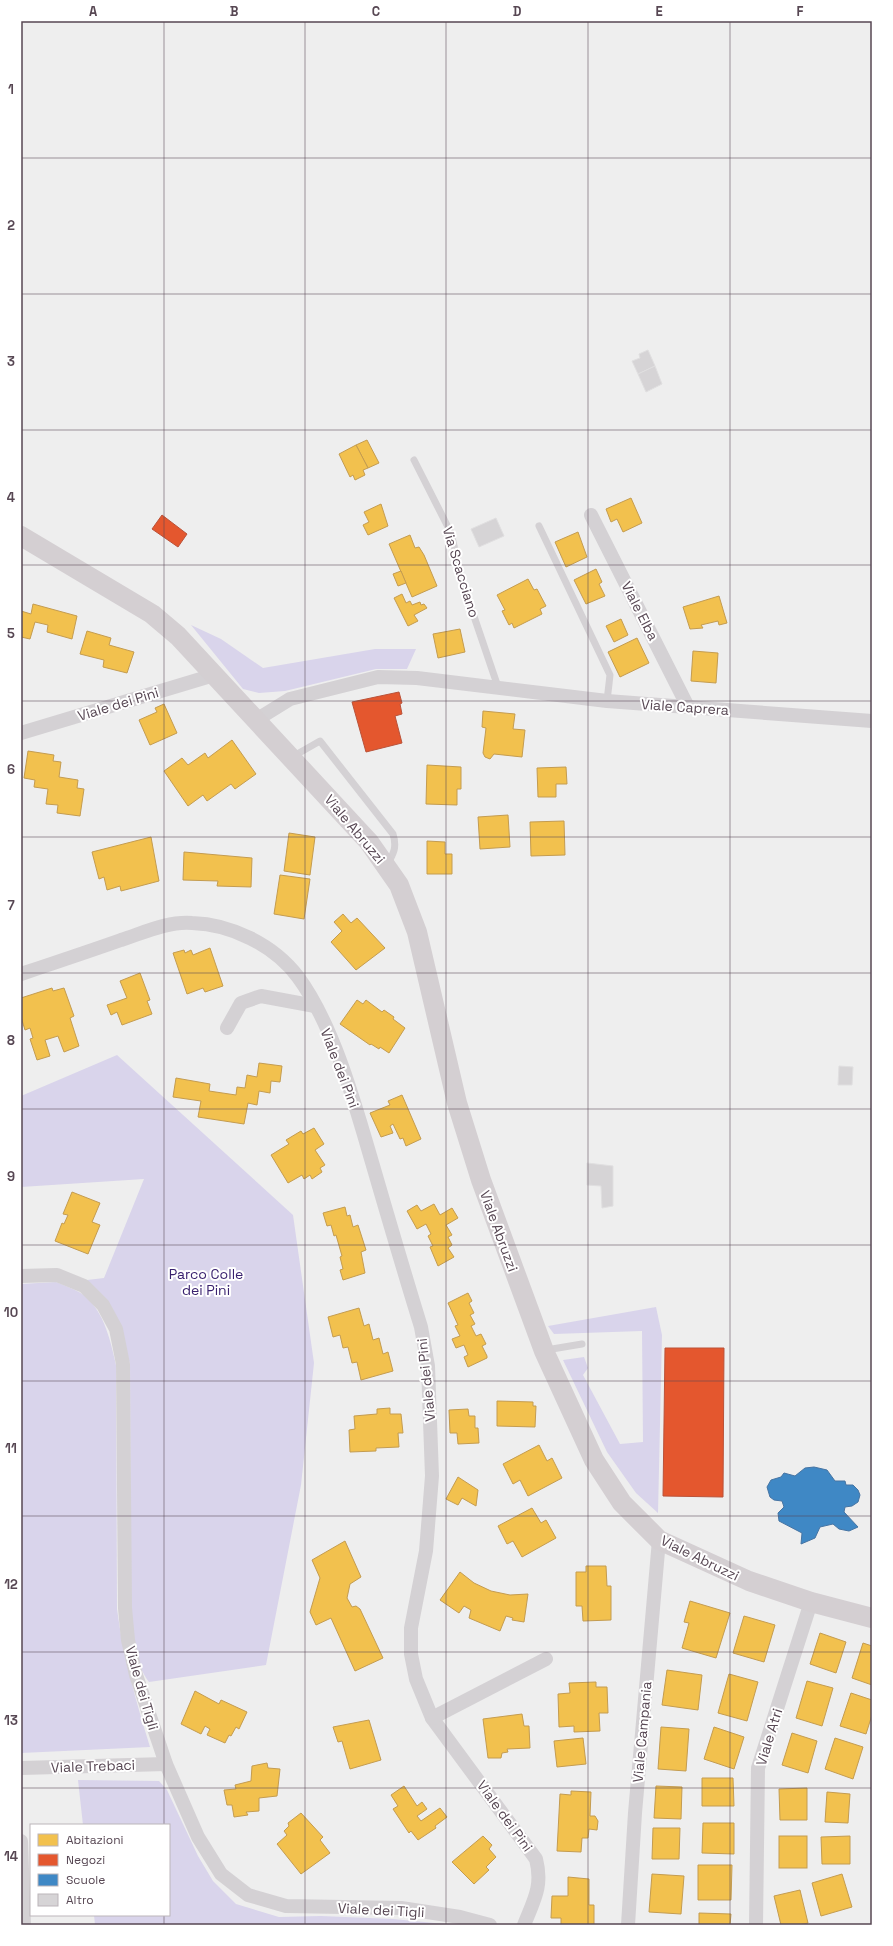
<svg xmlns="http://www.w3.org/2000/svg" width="893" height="1946" viewBox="0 0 893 1946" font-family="'Space Grotesk',sans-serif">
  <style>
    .green { fill: #d9d4eb }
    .homes { fill: #f2c14e; stroke: #c49c50 }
    .shops { fill: #e4572e; stroke: #ba5239 }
    .schools { fill: #3f88c5; stroke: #4674a3 }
    .building { fill: #d6d4d6; stroke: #e0dfe0 }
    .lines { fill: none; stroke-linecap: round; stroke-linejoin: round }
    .lane { stroke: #d4d1d4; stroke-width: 7 }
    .street { stroke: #d4d1d4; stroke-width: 14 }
    .secondary { stroke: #d4cfd2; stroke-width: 20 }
    .grid { fill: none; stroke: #574753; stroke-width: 1; stroke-opacity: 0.55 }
    .labels { text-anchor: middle; stroke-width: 4; stroke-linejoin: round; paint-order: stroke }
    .street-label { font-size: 14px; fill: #574753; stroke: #fff }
    .park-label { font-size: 14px; fill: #3a226f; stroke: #fff }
    .neatline { fill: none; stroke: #574753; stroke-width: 1.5 }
    .grid-label { font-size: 13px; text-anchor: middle; font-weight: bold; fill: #574753 }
  </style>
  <rect width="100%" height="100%" fill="#eee"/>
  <g class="green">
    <polygon points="191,625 221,639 263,668 375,649 416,649 407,669 376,669 285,691 259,693 243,689"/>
    <path d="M117,1055L293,1215L314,1363L301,1485L266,1665L149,1682C134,1663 134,1632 131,1608L130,1363L87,1280L104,1278L144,1179L21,1187V1096Z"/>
    <path d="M56,1282C63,1285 72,1288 79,1292C103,1306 110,1339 116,1365L117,1609C123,1656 136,1701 150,1747L21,1753V1284Z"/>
    <polygon points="656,1307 662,1335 658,1513 636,1493 607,1452 563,1360 584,1357 588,1368 583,1375 620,1444 643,1442 642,1331 554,1334 548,1326"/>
    <polygon points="78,1780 159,1781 167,1790 198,1856 213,1881 236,1904 279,1917 321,1916 393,1919 455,1925 95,1925 94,1915 169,1915 169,1825 83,1825"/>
  </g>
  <g class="homes">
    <polygon points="367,440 379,463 368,468 356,445"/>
    <polygon points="356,445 368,468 363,470 365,475 355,480 353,475 350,477 339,454"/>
    <polygon points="631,498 642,523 623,532 617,519 611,522 606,509"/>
    <polygon points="381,504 388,526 368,535 363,525 369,522 364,512"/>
    <polygon points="578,532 587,557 566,567 555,542"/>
    <polygon points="410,535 415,548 419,547 424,555 437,586 412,597 389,544"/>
    <polygon points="596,569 602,582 599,584 605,596 586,604 574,580"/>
    <polygon points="401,571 406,583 398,586 393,574"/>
    <polygon points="528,579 534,590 537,589 546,606 540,609 542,614 514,628 512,623 509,625 502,611 505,610 497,595"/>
    <polygon points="402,594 406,603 410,601 412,605 420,602 421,605 424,604 427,608 414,615 418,621 408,626 394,598"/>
    <polygon points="719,596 727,623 719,625 718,621 701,625 703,628 690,629 683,607"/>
    <polygon points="33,604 77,616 72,639 47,632 48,625 35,622 30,639 21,637 21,611 31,614"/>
    <polygon points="621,619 628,635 614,642 606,626"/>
    <polygon points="460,629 465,652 438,658 433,634"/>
    <polygon points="87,631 111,638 109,645 134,652 127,673 103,667 104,660 80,654"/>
    <polygon points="637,638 649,663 620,677 608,652"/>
    <polygon points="693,651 718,653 716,683 691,681"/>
    <polygon points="164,704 177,733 150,745 139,720 157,712 155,708"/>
    <polygon points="483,711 515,714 513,729 525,730 522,757 494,754 490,759 485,757 483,753 486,728 482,727"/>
    <polygon points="232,740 256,774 235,789 231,784 207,801 203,795 188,806 164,771 182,758 188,765 205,753 208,758"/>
    <polygon points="28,751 54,755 53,761 61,762 59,777 78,780 77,788 84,789 80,816 57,813 58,805 46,804 48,789 34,787 35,780 24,778"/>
    <polygon points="427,765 461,767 461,789 457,789 457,805 426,804"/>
    <polygon points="566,767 567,784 556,784 556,797 538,797 537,768"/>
    <polygon points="508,815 510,847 480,849 478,817"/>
    <polygon points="564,821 565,855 531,856 530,822"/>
    <polygon points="289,833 315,837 310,875 284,871"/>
    <polygon points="151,837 159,881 121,891 120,886 107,890 104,877 99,879 92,852"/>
    <polygon points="427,841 445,842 445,854 452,854 452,874 427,874"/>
    <polygon points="184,852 252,858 251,887 217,886 218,881 183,880"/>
    <polygon points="280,875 310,879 304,919 274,914"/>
    <polygon points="343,914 351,923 357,918 385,948 356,970 331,942 342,931 334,922"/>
    <polygon points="210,948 223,986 205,992 203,988 187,994 173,953 184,950 185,953 191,950 193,955"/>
    <polygon points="140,973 150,1000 147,1001 152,1014 122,1025 117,1012 111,1015 107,1005 127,998 120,981"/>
    <polygon points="52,988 53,991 64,988 74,1016 70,1018 79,1046 64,1052 58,1036 45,1040 50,1056 37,1060 30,1039 33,1038 30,1028 25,1030 21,1017 21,998"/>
    <polygon points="357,1000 363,1004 366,1000 382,1012 384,1010 394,1017 393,1019 405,1028 389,1053 380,1047 379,1049 371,1044 370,1045 340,1024"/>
    <polygon points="259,1063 282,1066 280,1082 271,1081 270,1093 259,1091 257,1105 248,1103 244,1124 198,1117 201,1101 173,1097 176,1078 210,1084 209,1091 236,1095 237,1087 245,1088 247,1075 257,1077"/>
    <polygon points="402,1095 421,1139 406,1146 403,1138 400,1139 393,1124 390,1126 393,1133 381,1137 370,1113 390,1105 388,1101"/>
    <polygon points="314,1128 324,1144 315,1150 325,1165 320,1168 322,1172 312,1179 310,1175 304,1179 302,1175 288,1183 271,1155 289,1144 286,1140 301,1131 303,1134"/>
    <polygon points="72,1192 100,1203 92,1222 100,1225 88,1254 55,1241 62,1223 64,1224 68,1215 63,1214"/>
    <polygon points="434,1204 440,1215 452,1208 458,1218 446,1225 452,1235 448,1237 452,1245 448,1248 454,1257 438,1266 430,1247 433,1246 428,1236 431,1234 426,1224 417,1229 407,1211 417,1205 421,1211"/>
    <polygon points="345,1207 347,1216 350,1215 353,1227 358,1225 366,1250 361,1252 365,1273 343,1280 340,1270 343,1269 340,1257 342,1256 336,1235 334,1236 331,1225 327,1226 323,1213"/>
    <polygon points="468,1293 472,1301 469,1303 474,1313 470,1315 475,1324 471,1326 476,1336 481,1334 486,1344 482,1346 487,1356 487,1358 468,1367 464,1357 468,1355 464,1345 456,1348 452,1339 460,1336 455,1326 458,1325 448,1303"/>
    <polygon points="359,1308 364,1326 369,1324 373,1340 379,1338 383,1354 388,1352 393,1371 361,1380 357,1362 352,1363 348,1347 343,1348 340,1335 333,1337 328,1317"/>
    <polygon points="497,1401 533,1402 533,1406 536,1406 535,1427 497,1426"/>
    <polygon points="390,1408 390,1414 401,1414 403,1433 398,1433 399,1447 376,1448 376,1451 350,1452 349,1430 355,1429 354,1416 377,1414 377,1409"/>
    <polygon points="468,1409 469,1416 475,1416 475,1428 478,1428 479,1443 458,1444 457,1433 450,1433 449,1410"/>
    <polygon points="539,1445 547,1461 552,1458 562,1478 528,1496 520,1480 513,1484 503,1464"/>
    <polygon points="458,1477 478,1490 476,1506 462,1498 458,1505 446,1499"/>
    <polygon points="532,1508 541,1523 546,1520 556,1538 522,1557 513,1541 507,1544 498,1526"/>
    <polygon points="345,1541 361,1577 350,1584 347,1598 352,1607 356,1606 360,1609 383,1658 355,1671 331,1618 316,1625 310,1612 320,1578 312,1560"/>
    <polygon points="586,1566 606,1566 607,1586 611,1586 611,1620 583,1621 582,1606 576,1606 576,1572 586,1572"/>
    <polygon points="460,1572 474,1583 491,1591 510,1595 528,1594 524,1622 512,1620 513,1618 506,1616 500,1631 469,1618 471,1610 464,1606 459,1613 440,1600"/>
    <polygon points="690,1601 730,1613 716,1658 682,1648 689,1623 684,1622"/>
    <polygon points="744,1616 775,1625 764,1662 733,1653"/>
    <polygon points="820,1633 846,1642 836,1673 810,1664"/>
    <polygon points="863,1643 872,1646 872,1685 852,1678"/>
    <polygon points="667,1670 702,1675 698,1710 662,1705"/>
    <polygon points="729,1674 758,1682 747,1721 718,1713"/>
    <polygon points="807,1681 833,1688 822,1726 796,1718"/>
    <polygon points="596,1682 596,1687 607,1687 608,1713 599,1713 600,1731 574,1732 574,1726 559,1727 558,1694 570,1693 569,1683"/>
    <polygon points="195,1691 219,1704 221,1700 247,1712 239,1729 236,1727 231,1736 229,1735 225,1743 207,1735 210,1729 205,1726 201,1734 181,1724"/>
    <polygon points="851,1693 872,1700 872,1715 866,1734 840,1726"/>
    <polygon points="522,1714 524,1726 529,1726 530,1748 507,1749 508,1752 502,1753 501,1758 488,1758 483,1719"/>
    <polygon points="369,1720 381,1760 350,1769 342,1741 338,1742 333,1727"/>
    <polygon points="661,1727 689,1729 686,1771 658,1769"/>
    <polygon points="714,1727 744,1737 734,1769 704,1759"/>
    <polygon points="792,1733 817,1741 808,1773 782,1765"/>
    <polygon points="583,1738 586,1764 557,1767 554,1741"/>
    <polygon points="835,1738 863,1747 853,1779 825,1769"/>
    <polygon points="267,1763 268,1768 280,1769 277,1796 259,1798 259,1811 246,1812 248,1815 234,1817 232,1805 227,1805 224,1790 236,1789 235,1785 251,1781 252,1766"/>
    <polygon points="702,1778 733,1778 734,1806 702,1806"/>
    <polygon points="404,1786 417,1806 422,1802 427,1809 417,1816 421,1821 440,1808 447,1817 435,1826 436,1828 418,1840 411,1831 409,1833 393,1809 398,1806 391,1795"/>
    <polygon points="656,1786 682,1787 681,1819 654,1818"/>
    <polygon points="807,1788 807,1820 780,1820 779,1789"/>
    <polygon points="571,1791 591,1792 590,1816 595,1816 598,1821 597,1830 589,1829 588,1838 582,1838 581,1852 557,1851 560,1794 571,1795"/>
    <polygon points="827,1792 850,1794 848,1823 825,1822"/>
    <polygon points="301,1813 323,1837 320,1840 330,1853 301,1874 277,1844 287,1835 284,1831 289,1826 288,1823"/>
    <polygon points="703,1823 734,1823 734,1854 702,1853"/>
    <polygon points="653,1828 680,1828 679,1859 652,1859"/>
    <polygon points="483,1836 492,1845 489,1849 496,1857 486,1867 489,1870 474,1884 452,1862"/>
    <rect x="779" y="1836" width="28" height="32"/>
    <polygon points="850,1836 850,1864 822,1864 821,1837"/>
    <polygon points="698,1865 732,1865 731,1900 698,1900"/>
    <polygon points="652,1874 684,1876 681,1914 649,1912"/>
    <polygon points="842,1874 852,1907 821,1916 812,1883"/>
    <polygon points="568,1877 589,1879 589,1905 594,1905 594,1925 561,1925 561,1918 551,1918 552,1896 568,1896"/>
    <polygon points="800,1890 808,1923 799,1925 781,1925 774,1896"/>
    <polygon points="699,1913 731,1914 730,1925 699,1925"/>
  </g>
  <g class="shops">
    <polygon points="162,515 187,534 178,547 152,529"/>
    <polygon points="399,692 402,703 400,704 402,714 395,716 402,743 366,752 352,702"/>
    <polygon points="665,1348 724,1348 723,1497 663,1496"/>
  </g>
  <polygon class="schools" points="814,1467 827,1470 835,1481 845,1481 846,1485 853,1485 858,1490 860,1495 858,1502 852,1506 845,1507 844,1512 858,1527 849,1531 839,1529 833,1524 820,1527 815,1538 801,1544 802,1533 779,1521 778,1513 784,1507 782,1501 774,1500 770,1497 767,1487 771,1480 781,1477 784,1473 795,1476 805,1468"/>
  <g class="building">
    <polygon points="648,350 655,366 638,374 632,361 640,358 639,354"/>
    <polygon points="655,366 662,384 646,392 638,374"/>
    <polygon points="496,518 504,536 479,547 471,529"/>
    <polygon points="839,1066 853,1067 852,1085 838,1085"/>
    <polygon points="587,1163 613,1166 613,1206 602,1208 601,1186 587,1185"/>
  </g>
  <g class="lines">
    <g class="lane">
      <polyline points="414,460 451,533 463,584 498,687"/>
      <polyline points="539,526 610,675 607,701"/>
      <path d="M292,757L320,741L393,834C397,847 394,853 387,865"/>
      <polyline points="546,1350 582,1344"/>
    </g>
    <g class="street">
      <polyline points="591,515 688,707"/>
      <polyline points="256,720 290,699 378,677 417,678 607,701 872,721"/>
      <polyline points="21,733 214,675"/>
      <path d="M21,974C54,963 87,952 121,940C143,933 168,921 192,923C231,924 274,945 298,977C332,1023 353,1097 369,1152C386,1210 403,1269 421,1327L428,1366L432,1476L426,1551L411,1628V1654L416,1679L432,1718L536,1859C543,1886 534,1900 524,1925"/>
      <polyline points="227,1028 241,1003 261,996 315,1006"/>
      <polyline points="21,1276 57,1275 84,1286 103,1305 116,1329 123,1364 125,1608 128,1640 136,1675 166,1764 198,1837 221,1874 248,1895 286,1906 401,1908 460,1917 490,1925"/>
      <polyline points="432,1718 546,1659"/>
      <polyline points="21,1768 166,1764"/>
      <polyline points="21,1841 24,1925"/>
      <polyline points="628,1925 635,1813 659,1540"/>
      <polyline points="756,1925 758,1768 811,1602"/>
    </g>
    <polyline class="secondary" points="21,536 152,614 178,636 369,842 399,885 417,932 457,1103 481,1180 544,1351 594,1460 622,1503 659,1540 749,1581 811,1602 872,1618"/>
  </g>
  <path class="grid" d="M164,21V1825M305,21V1925M446,21V1925M588,21V1925M730,21V1925M21,158H872M21,294H872M21,430H872M21,565H872M21,701H872M21,837H872M21,973H872M21,1109H872M21,1245H872M21,1381H872M21,1516H872M21,1652H872M21,1788H872M164,1915V1925"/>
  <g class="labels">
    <g class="street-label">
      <text transform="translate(461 572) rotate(73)" y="5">Via Scacciano</text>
      <text transform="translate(640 611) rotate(63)" y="5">Viale Elba</text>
      <text transform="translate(118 704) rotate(-17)" y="5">Viale dei Pini</text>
      <text transform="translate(685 707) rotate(4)" y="5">Viale Caprera</text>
      <text transform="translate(355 829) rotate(50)" y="5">Viale Abruzzi</text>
      <text transform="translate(340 1068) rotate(69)" y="5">Viale dei Pini</text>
      <text transform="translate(499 1231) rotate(70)" y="5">Viale Abruzzi</text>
      <text transform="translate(426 1380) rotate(-96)" y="5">Viale dei Pini</text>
      <text transform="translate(700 1558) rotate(26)" y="5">Viale Abruzzi</text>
      <text transform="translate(142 1688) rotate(74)" y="5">Viale dei Tigli</text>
      <text transform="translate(642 1732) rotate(-85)" y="5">Viale Campania</text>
      <text transform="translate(769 1737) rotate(-73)" y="5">Viale Atri</text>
      <text transform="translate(93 1766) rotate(-2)" y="5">Viale Trebaci</text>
      <text transform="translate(505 1816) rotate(54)" y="5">Viale dei Pini</text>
      <text transform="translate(381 1910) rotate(3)" y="5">Viale dei Tigli</text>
    </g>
    <g class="park-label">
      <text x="206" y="1279">Parco Colle<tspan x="206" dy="16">dei Pini</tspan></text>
    </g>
  </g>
  <rect width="893" height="1946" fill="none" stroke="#ffffff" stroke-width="44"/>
  <rect x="30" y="1824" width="140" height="92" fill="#ffffff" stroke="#bcb5ba"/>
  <rect x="38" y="1834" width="20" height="12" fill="#f2c14e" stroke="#bcb5ba"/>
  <text x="66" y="1844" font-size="12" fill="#574753">Abitazioni</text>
  <rect x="38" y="1854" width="20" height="12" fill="#e4572e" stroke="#bcb5ba"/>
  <text x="66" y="1864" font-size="12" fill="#574753">Negozi</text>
  <rect x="38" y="1874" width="20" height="12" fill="#3f88c5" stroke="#bcb5ba"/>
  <text x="66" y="1884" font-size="12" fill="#574753">Scuole</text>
  <rect x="38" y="1894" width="20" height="12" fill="#d6d4d6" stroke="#bcb5ba"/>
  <text x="66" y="1904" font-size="12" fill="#574753">Altro</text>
  <rect x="22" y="22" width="849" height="1902" class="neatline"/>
  <g class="grid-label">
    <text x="93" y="16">A</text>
    <text x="234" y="16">B</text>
    <text x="376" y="16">C</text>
    <text x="517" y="16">D</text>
    <text x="659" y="16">E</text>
    <text x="800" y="16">F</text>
    <text x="11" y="94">1</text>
    <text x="11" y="230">2</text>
    <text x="11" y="366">3</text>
    <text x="11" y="502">4</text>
    <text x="11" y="638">5</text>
    <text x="11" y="774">6</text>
    <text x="11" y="910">7</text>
    <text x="11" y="1045">8</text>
    <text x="11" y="1181">9</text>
    <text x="11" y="1317">10</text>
    <text x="11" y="1453">11</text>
    <text x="11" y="1589">12</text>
    <text x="11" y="1725">13</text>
    <text x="11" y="1861">14</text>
  </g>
</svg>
